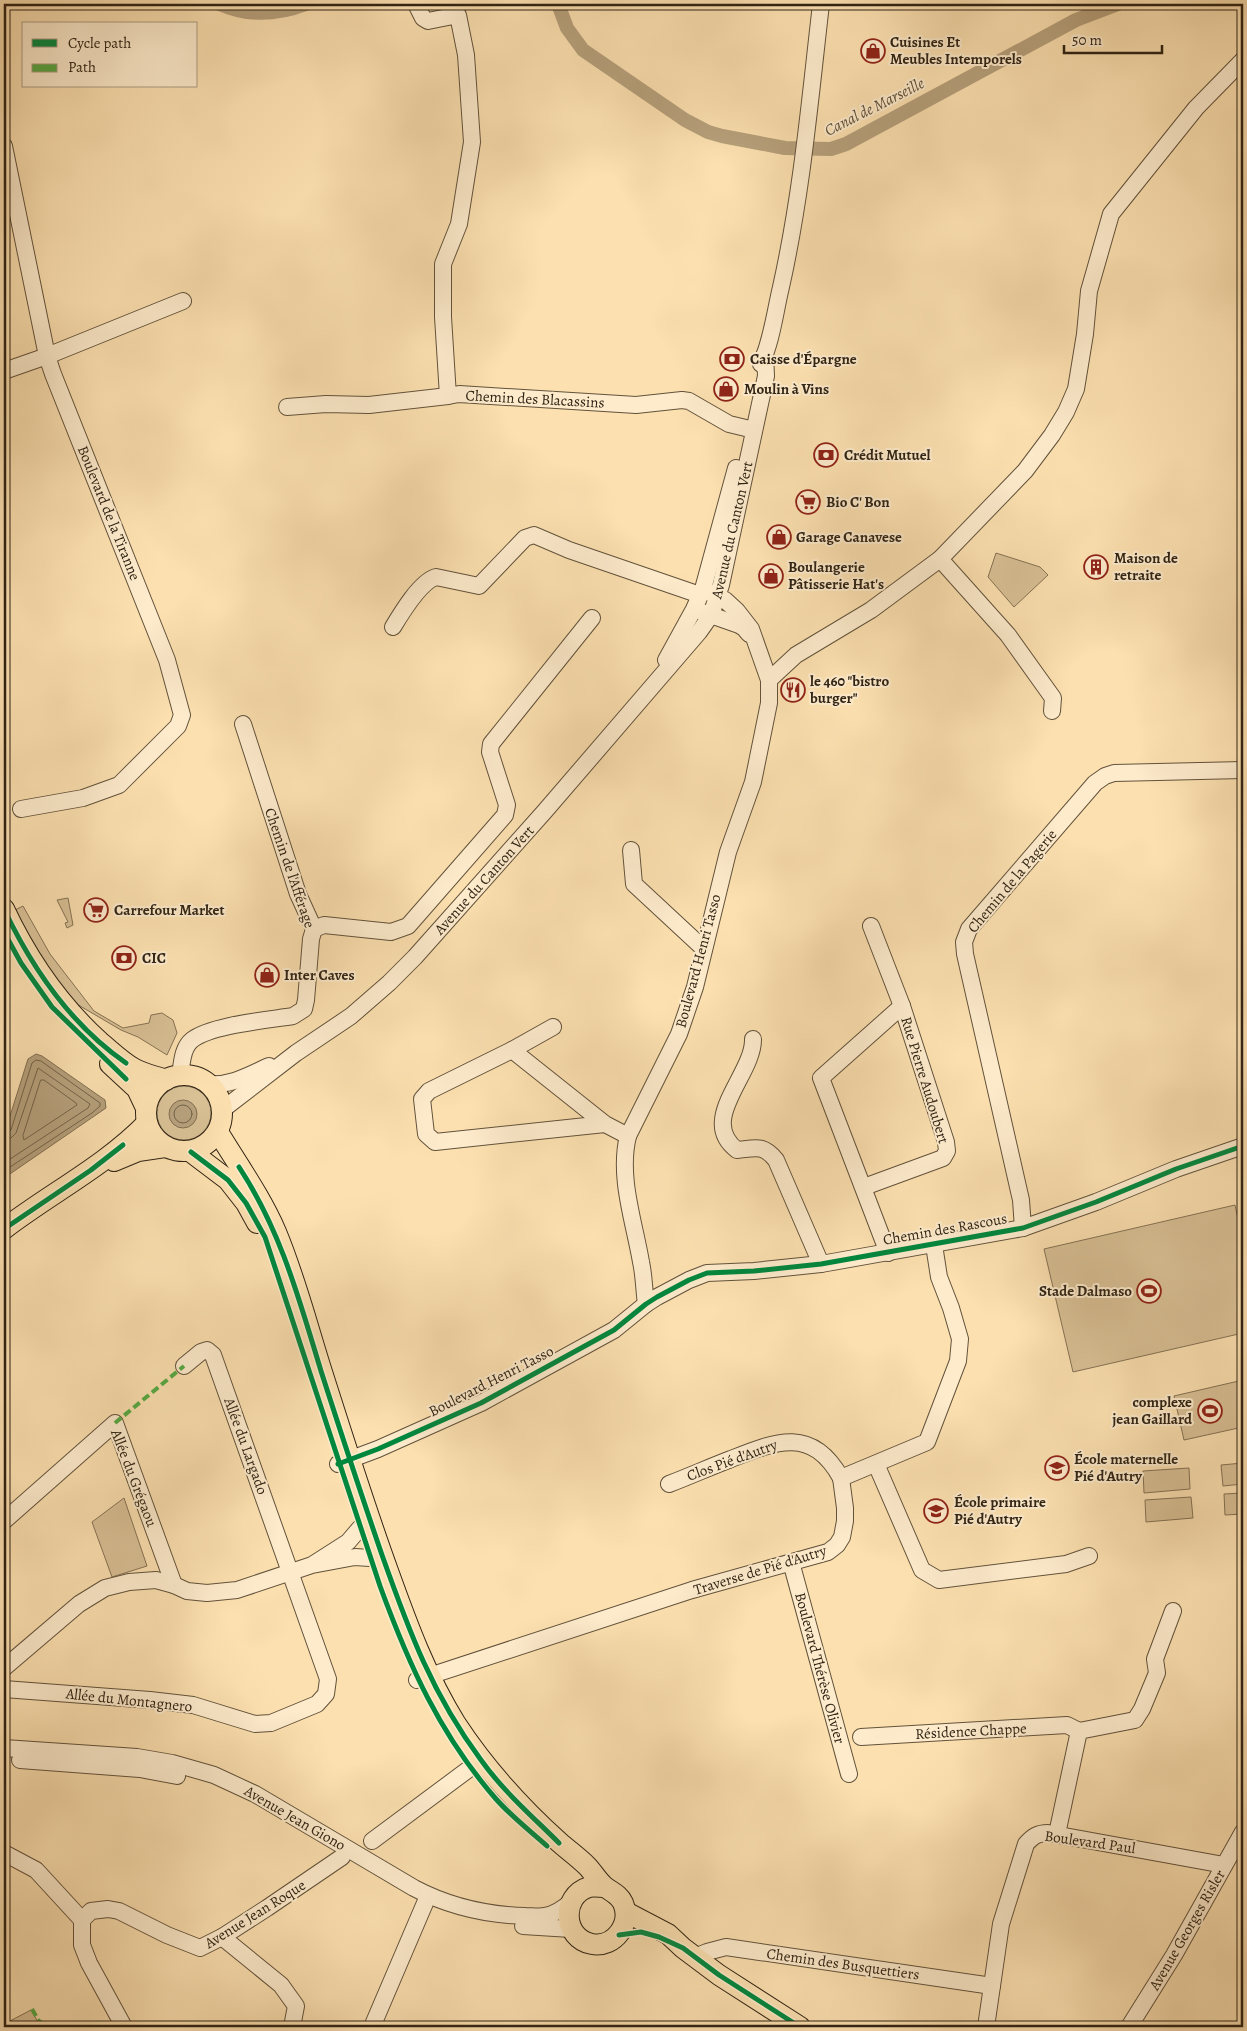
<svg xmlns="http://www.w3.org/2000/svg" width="1247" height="2031" viewBox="0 0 1247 2031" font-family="Alegreya,serif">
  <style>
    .green { fill: #d9c095; stroke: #847254 }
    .water { fill: #b6a07b; stroke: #806e52 }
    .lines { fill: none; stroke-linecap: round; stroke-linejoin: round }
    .shore { stroke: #726248; stroke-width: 1 }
    .canal { stroke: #b6a07b; stroke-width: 14 }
    .minor-casing { stroke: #62523b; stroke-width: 18 }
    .major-casing { stroke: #2f2314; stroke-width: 22 }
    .minor { stroke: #fdebcc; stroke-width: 16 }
    .major { stroke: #fce0b0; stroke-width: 20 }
    .quiet { stroke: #54aa42; stroke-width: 4; stroke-dasharray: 8 4; stroke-linecap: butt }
    .cycleway-casing { stroke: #fdebcc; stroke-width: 8 }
    .cycleway { stroke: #00873e; stroke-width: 5 }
    .labels { text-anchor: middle; stroke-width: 4; stroke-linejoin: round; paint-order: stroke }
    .poi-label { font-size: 15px; font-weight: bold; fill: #2f2314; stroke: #fdebcc; text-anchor: start }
    .street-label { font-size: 15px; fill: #2f2314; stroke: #fdebcc }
    .water-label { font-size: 16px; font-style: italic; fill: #5e4f38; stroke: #fdebcc }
  </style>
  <rect width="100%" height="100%" fill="#fce0b0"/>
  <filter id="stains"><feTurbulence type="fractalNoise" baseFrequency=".004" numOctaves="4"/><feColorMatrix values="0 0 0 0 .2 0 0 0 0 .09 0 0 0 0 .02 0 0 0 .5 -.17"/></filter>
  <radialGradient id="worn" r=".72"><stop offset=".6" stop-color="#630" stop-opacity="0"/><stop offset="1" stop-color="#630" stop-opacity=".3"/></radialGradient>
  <g class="green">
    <polygon points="996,553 1040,567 1048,575 1014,607 988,577"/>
    <polygon points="68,898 73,925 67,928 65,923 68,922 57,900"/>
    <polygon points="23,906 50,954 94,1011 123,1028 149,1023 151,1015 162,1013 173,1020 177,1033 167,1055 138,1037 121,1030 75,1003 43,961 15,910"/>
    <circle cx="184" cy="1113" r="27"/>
    <polygon points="1235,1205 1243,1243 1243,1333 1073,1372 1044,1249"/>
    <polygon points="1243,1380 1243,1427 1184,1440 1174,1396"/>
    <polygon points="1243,1463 1243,1484 1223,1486 1221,1465"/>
    <polygon points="1189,1468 1190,1489 1144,1493 1143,1471"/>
    <polygon points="1243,1493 1243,1514 1225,1515 1224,1494"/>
    <polygon points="1191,1497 1193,1518 1146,1522 1145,1500"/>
    <polygon points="124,1498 147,1566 112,1577 92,1522"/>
    <polygon points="31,2010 41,2027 11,2027 8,2022"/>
  </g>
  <g class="water">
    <polygon points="36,1054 42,1056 105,1100 106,1108 4,1178 4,1135 28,1059"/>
    <circle cx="183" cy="1114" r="14"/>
  </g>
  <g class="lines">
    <g class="shore">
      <polygon points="41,1080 44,1080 76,1103 77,1105 24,1140 23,1136"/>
      <circle cx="183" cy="1114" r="9"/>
      <polyline points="4,1133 11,1130 32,1063 36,1060 41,1061 100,1103 100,1106 92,1113 4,1171"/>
      <polyline points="4,1140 11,1138 16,1133 38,1068 90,1104 88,1108 4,1163"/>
    </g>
    <g class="canal">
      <path d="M220,4C249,17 277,15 306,4"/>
      <polyline points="558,4 567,28 583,50 685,120 708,132 722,136 785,148 831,149 846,144 1076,20 1118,4"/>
    </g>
    <g class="minor-casing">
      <g id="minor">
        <polyline points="416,4 423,18 428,21 458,15 466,55 472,142 459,224 443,264 443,317 448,396 459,394 636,405 682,400 689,401 729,424 754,430"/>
        <polyline points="4,146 47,356 183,301"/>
        <path d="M761,364C772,340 775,312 781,287C802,193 810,99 821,4"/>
        <polyline points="4,371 47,356 53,374 167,660 182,715 178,726 119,785 83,798 21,809"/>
        <polyline points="287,407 326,404 369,405 448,396"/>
        <polyline points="940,559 1008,635 1053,698 1052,711"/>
        <polyline points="702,612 739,625 744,628 749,634"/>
        <path d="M393,627C402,612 420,582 436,577L479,586L525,538L534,535L569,550L700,595"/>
        <polyline points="666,660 694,609 703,589 736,468"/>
        <polyline points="769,680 796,655 871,610 940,559 1025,471 1052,435 1066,412 1076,389 1085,334 1089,291 1111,214 1196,108 1243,60"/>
        <polyline points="631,850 634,884 704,949"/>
        <polyline points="314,929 324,925 391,932 408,926 505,815 507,805 490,752 491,744 592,618"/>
        <path d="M753,1039C754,1074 697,1120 737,1150C756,1148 763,1144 776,1160L821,1264"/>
        <polyline points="512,1050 553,1027"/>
        <path d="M180,1075C182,1064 182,1048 192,1040C211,1025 268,1020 293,1016L304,1009L306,1000L311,939L314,929L298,894L243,724"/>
        <path d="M208,1084C231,1086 249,1075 269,1066"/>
        <polyline points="222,1110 296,1053 351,1016 389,983 415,957 545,811 699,632 711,615 721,585 766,376 765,354"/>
        <polyline points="605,1124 435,1142 426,1134 422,1099 429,1091 512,1050 605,1124 628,1136"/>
        <polyline points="864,1187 943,1158 947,1151 946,1142 902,1006 871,926"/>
        <polyline points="1023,1228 1021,1200 965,954 964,942 969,929 1095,783 1105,776 1114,773 1243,770"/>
        <polyline points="888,1253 821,1078 902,1006"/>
        <path d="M646,1304C644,1290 644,1275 641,1262C634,1221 618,1177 628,1136L679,1034L695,987L728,852L753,782L769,703V680L751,629L737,611L725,600L703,589"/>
        <polyline points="338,1464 378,1449 481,1403 614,1330 646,1304 657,1297 689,1280 707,1273 754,1271 821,1264 1023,1228 1096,1202 1176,1169 1243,1146"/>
        <polyline points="876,1464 922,1570 939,1580 1066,1564 1089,1556"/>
        <path d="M669,1484C690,1476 710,1467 731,1459C776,1441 812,1426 841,1478"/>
        <polyline points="4,1521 115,1423 174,1585"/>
        <polyline points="791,1562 849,1774"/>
        <polyline points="4,1668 79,1604 105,1588 129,1582 156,1580 174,1585 187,1591 207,1593 237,1590 312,1565 355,1557 370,1558 377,1539 360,1528 348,1542 312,1565"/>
        <polyline points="417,1680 692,1590 828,1552 837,1545 842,1537 845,1521 845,1508 841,1478 927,1442 958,1361 960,1339 951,1308 939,1277 934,1245"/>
        <polyline points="4,1689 150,1700 193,1705 255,1724 271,1723 317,1704 326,1694 328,1679 213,1355 207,1350 201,1352 184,1366"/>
        <polyline points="861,1737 1067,1725 1079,1731"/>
        <path d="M4,1748L137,1757L172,1763L214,1775L255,1794L414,1888C448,1906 487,1915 526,1916C532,1916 539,1917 545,1916C556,1914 564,1908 572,1901"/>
        <polyline points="20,1760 140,1769 177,1776"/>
        <polyline points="1057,1834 1079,1731 1135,1720 1142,1709 1157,1673 1155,1659 1173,1611"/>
        <polyline points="372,1841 481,1760"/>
        <polyline points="4,1853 36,1870 82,1920"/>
        <polyline points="523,1926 571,1929"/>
        <polyline points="222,1937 281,1985 296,2006 292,2027"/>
        <polyline points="695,1957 707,1952 726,1947 992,1986"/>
        <polyline points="124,2027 89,1963 82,1945 82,1920 91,1911 108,1909 119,1911 167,1935 200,1948 222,1937 267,1908 342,1857"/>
        <polyline points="372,2027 425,1903"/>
        <path d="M986,2027L1001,1924L1026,1844C1033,1836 1038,1833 1048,1833L1224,1865"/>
        <polyline points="1129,2027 1174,1955 1243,1832"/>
      </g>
    </g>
    <g class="major-casing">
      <g id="major">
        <path d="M4,909C28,960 58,1004 100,1042C111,1051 121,1061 133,1068C143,1074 155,1076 166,1080"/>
        <polyline points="110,1064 137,1089 146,1108"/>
        <circle cx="184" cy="1113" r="38"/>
        <path d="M218,1132C238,1165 261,1197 276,1232C295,1277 307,1325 322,1372C343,1438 364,1505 388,1571C407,1624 426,1676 456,1724C485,1768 519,1806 559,1842C568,1850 578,1857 587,1866C593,1872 597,1880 604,1886C611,1892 619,1894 623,1903C632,1923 615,1948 592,1944C563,1939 560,1896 589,1887C594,1886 600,1887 605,1887"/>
        <polyline points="191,1152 228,1180 246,1203 257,1223"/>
        <polyline points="114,1161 138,1151 165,1147"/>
        <path d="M4,1229C51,1193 105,1166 147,1123"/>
        <polyline points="626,1912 668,1934 683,1948 719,1975 800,2027"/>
      </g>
    </g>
    <use href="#minor" class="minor"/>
    <use href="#major" class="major"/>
    <g class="quiet">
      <polyline points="115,1423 184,1366"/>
      <polyline points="32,2009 39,2021 50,2027"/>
    </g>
    <g class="cycleway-casing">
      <g id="cycleway">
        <path d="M4,909C32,968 71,1025 126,1063"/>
        <polyline points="4,932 21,963 52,1007 126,1079"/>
        <path d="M191,1152L228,1180L246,1203L265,1237L380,1586C409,1665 440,1735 496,1799C511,1816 530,1831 547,1846"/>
        <path d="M239,1167C281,1231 299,1299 321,1371C341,1433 361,1494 382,1555C409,1631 432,1694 481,1760C503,1791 532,1816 559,1843"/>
        <polyline points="4,1229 91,1170 123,1145"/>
        <polyline points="338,1464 378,1449 481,1403 614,1330 646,1304 657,1297 689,1280 707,1273 754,1271 821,1264 1023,1228 1096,1202 1176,1169 1243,1146"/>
        <polyline points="619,1935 641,1932 659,1937 683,1948 719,1975 800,2027"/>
      </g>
    </g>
    <use href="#cycleway" class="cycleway"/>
  </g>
  <defs>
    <g id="shop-ring" transform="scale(1.25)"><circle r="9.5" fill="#fdebcc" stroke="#8f2418" stroke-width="1.5"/><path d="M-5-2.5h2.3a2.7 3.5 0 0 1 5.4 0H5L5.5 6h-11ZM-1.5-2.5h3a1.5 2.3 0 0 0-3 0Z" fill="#8f2418"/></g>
    <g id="bank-ring" transform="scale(1.25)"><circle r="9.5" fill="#fdebcc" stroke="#8f2418" stroke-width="1.5"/><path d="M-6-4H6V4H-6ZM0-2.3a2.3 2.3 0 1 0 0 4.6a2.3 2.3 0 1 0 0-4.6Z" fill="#8f2418"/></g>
    <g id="supermarket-ring" transform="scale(1.25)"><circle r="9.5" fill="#fdebcc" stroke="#8f2418" stroke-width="1.5"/><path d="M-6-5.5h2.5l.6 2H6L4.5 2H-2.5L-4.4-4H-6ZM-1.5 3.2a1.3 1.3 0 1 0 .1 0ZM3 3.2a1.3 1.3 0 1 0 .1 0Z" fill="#8f2418"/></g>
    <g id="building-ring" transform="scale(1.25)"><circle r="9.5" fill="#fdebcc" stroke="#8f2418" stroke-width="1.5"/><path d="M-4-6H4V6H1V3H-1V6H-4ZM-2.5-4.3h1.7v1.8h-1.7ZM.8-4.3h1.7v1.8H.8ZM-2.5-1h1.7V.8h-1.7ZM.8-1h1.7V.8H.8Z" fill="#8f2418"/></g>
    <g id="restaurant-ring" transform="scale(1.25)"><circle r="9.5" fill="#fdebcc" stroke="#8f2418" stroke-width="1.5"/><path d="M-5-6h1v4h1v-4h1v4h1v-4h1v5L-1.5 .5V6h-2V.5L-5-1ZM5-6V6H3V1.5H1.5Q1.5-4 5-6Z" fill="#8f2418"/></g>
    <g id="stadium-ring" transform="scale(1.25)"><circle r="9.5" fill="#fdebcc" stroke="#8f2418" stroke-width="1.5"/><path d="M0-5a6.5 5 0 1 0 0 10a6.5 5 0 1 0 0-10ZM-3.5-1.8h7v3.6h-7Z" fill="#8f2418"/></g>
    <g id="school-ring" transform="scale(1.25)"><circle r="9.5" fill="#fdebcc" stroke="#8f2418" stroke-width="1.5"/><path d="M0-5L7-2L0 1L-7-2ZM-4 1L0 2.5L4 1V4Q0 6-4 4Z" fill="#8f2418"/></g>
  </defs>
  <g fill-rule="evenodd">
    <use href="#shop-ring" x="873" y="51"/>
    <use href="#bank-ring" x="732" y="359"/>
    <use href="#shop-ring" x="726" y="389"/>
    <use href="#bank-ring" x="826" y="455"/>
    <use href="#supermarket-ring" x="808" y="502"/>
    <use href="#shop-ring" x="779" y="537"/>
    <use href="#building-ring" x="1096" y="567"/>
    <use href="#shop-ring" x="771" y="576"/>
    <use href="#restaurant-ring" x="793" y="690"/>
    <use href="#supermarket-ring" x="96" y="910"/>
    <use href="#bank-ring" x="124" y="958"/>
    <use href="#shop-ring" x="267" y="975"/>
    <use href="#stadium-ring" x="1149" y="1291"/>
    <use href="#stadium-ring" x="1210" y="1411"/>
    <use href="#school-ring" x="1057" y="1468"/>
    <use href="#school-ring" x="936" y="1511"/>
  </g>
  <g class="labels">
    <g class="poi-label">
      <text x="890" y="47">Cuisines Et<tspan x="890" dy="17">Meubles Intemporels</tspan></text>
      <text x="750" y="364">Caisse d'Épargne</text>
      <text x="744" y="394">Moulin à Vins</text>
      <text x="844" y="460">Crédit Mutuel</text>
      <text x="826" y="507">Bio C' Bon</text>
      <text x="796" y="542">Garage Canavese</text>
      <text x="1114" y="563">Maison de<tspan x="1114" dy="17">retraite</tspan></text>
      <text x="788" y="572">Boulangerie<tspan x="788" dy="17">Pâtisserie Hat's</tspan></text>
      <text x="810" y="686">le 460 "bistro<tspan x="810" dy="17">burger"</tspan></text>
      <text x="114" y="915">Carrefour Market</text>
      <text x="142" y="963">CIC</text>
      <text x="284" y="980">Inter Caves</text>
      <text x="1132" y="1296" text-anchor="end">Stade Dalmaso</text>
      <text x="1192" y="1407" text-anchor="end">complexe<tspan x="1192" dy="17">jean Gaillard</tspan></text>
      <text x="1074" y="1464">École maternelle<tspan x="1074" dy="17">Pié d'Autry</tspan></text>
      <text x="954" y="1507">École primaire<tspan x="954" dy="17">Pié d'Autry</tspan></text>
    </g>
    <g class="street-label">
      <text transform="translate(535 399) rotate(3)" y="5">Chemin des Blacassins</text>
      <text transform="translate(109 513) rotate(68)" y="5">Boulevard de la Tiranne</text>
      <text transform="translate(732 530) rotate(-77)" y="5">Avenue du Canton Vert</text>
      <text transform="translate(290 868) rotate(71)" y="5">Chemin de l'Afférage</text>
      <text transform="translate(484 880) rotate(-48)" y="5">Avenue du Canton Vert</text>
      <text transform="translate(1012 881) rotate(-50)" y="5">Chemin de la Pagerie</text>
      <text transform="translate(698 961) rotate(-75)" y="5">Boulevard Henri Tasso</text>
      <text transform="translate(925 1080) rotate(73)" y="5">Rue Pierre Audoubert</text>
      <text transform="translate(945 1229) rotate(-10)" y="5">Chemin des Rascous</text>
      <text transform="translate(491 1381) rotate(-27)" y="5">Boulevard Henri Tasso</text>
      <text transform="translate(246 1446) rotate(70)" y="5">Allée du Largado</text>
      <text transform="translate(732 1460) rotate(-20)" y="5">Clos Pié d'Autry</text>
      <text transform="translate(134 1478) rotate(69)" y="5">Allée du Grégaou</text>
      <text transform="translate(760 1570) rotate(-17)" y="5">Traverse de Pié d'Autry</text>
      <text transform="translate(820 1668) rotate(75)" y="5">Boulevard Thérèse Olivier</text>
      <text transform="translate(129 1700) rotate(6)" y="5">Allée du Montagnero</text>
      <text transform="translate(971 1731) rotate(-3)" y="5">Résidence Chappe</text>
      <text transform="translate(295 1818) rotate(30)" y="5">Avenue Jean Giono</text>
      <text transform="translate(1090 1842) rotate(8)" y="5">Boulevard Paul</text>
      <text transform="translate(255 1914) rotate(-32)" y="5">Avenue Jean Roque</text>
      <text transform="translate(1187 1930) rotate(-60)" y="5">Avenue Georges Risler</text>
      <text transform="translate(843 1964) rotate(8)" y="5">Chemin des Busquettiers</text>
    </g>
    <g class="water-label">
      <text transform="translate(874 106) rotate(-27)" y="6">Canal de Marseille</text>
    </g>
  </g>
  <rect width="1247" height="2031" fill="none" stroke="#fce0b0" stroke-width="20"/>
  <rect x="5" y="5" width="1237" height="2021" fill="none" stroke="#2f2314" stroke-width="2.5"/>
  <rect x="10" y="10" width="1227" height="2011" fill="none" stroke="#2f2314"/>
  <rect x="22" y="22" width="175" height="65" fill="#fdebcc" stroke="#ab9b82"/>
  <rect x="32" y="39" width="25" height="8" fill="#00873e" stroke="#ab9b82"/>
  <text x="68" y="48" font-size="15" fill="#2f2314">Cycle path</text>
  <rect x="32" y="64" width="25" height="8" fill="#54aa42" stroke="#ab9b82"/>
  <text x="68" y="72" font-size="15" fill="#2f2314">Path</text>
  <path d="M1064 45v8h98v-8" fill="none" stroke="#2f2314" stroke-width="2.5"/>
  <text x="1072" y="45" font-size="15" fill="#2f2314" stroke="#fdebcc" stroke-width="4" paint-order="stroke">50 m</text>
  <rect width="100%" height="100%" filter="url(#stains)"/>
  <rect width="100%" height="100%" fill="url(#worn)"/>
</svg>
